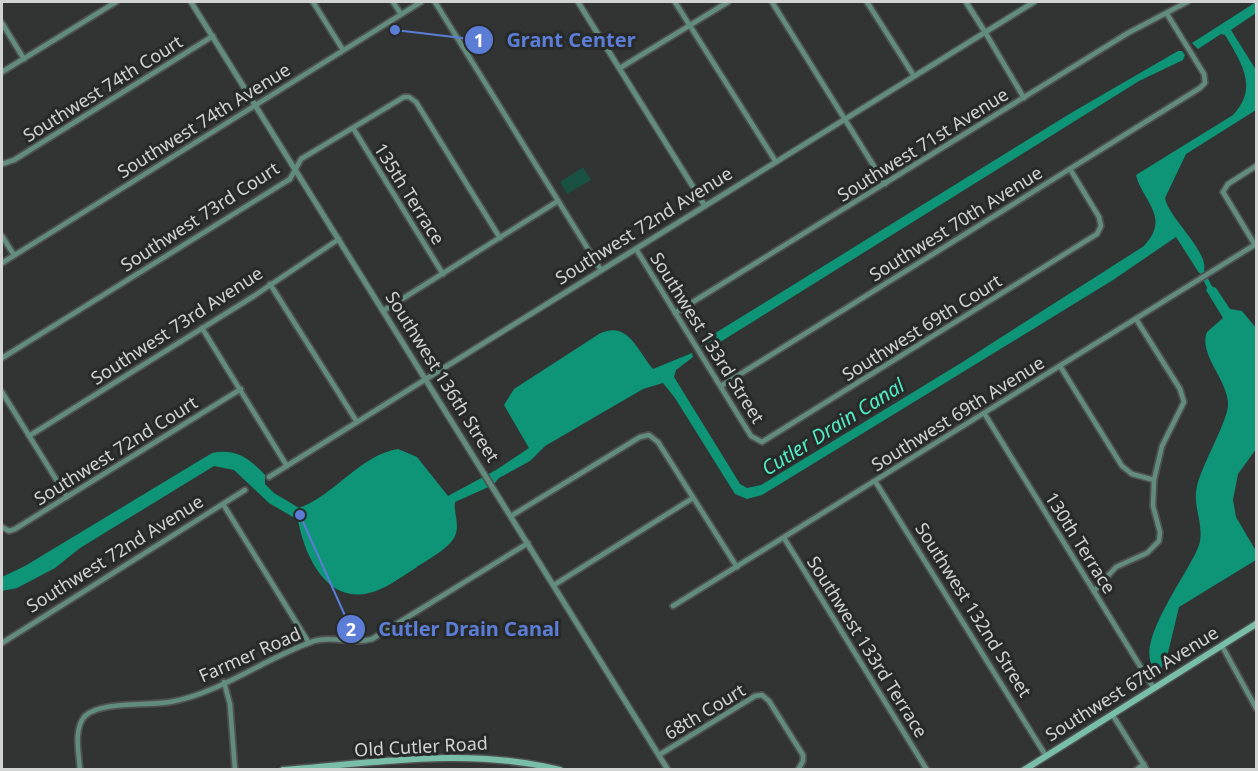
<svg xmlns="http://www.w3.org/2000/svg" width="1258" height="771" viewBox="0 0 1258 771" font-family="'Noto Sans',sans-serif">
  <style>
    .green { fill: #195142 }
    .water { fill: #0e9578 }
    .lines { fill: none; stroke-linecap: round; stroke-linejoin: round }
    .canal { stroke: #0e9578; stroke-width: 5 }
    .minor-casing { stroke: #4e5150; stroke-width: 8 }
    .tertiary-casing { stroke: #4e5150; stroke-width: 8 }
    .secondary-casing { stroke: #4e5150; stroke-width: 9 }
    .minor { stroke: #628c7e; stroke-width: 4.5 }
    .tertiary { stroke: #628c7e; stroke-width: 5 }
    .secondary { stroke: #79bea8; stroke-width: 6 }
    .labels { text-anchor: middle; stroke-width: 6; stroke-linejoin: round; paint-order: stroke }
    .street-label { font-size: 18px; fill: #d0d3d2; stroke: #272a29 }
    .water-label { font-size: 20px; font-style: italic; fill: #4fedc5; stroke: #272a29 }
    .leader { fill: none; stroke: #5c7dd6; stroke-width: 2 }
    .callout-dot { fill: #5c7dd6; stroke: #272a29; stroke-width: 2 }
    .mark-label { font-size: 18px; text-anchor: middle; font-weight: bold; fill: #fff }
    .callout-label { font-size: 20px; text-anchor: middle; font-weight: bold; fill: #5c7dd6; stroke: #272a29; stroke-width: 6; stroke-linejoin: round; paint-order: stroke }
  </style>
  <rect width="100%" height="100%" fill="#313433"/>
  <polygon class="green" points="583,167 591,180 567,194 560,182"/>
  <g class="water">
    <path d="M1256,2V13L1231,30L1256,70V110L1186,154L1165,198C1169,219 1209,251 1204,271L1199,273L1176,237L1113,280L762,495L747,499L735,494L675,398L663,383L643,389L545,446L530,461L499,478L493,485L455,502C453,513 461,525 454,538C446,551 426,560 414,569C401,577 384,590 369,593C326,604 304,554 298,520L269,503L234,470L214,466L80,548L55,568L17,588L2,591V577L25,566L212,453C236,448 249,458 265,475V484L274,493L299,508C335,495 360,455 398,449L417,457L448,496L496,470L529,448L504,405L514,389L599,334C628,319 638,352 653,369L692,353L693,357L676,370L674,377L740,484L747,488L761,485L961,363L1144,246C1171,217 1143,202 1136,175L1233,115C1258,88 1243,65 1225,35L1221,34L1198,49L1192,43Z"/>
    <polygon points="1178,51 1182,51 1185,55 1183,60 1139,81 709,349 704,349 701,345 704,340 1071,113"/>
    <path d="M1209,285L1216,288L1230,309L1242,311L1256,328V449L1238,474L1233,500L1236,517L1256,551V560L1179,607L1166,661L1161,669H1155C1131,646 1191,570 1199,545C1205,525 1192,507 1197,486C1202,465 1228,420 1228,405C1229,381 1198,355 1207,332L1223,318L1206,290Z"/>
  </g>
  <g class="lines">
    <polyline class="canal" points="1199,266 1211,290"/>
    <g class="minor-casing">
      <g id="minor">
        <polyline points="313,2 343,50"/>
        <polyline points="393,2 401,14"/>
        <polyline points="435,2 601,270"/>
        <polyline points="675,2 776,162"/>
        <polyline points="772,2 885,184"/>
        <polyline points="867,2 914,76"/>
        <polyline points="2,23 24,59"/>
        <polyline points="985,32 1024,98"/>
        <polyline points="620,68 728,2"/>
        <polyline points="2,72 116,2"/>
        <polyline points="353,128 443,274"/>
        <polyline points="2,164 14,160 213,36"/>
        <polyline points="2,236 14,255"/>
        <polyline points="1255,245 1223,192 1228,184 1256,166"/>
        <polyline points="636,249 751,436 762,442 1097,234 1101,226 1099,217 1070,169"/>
        <polyline points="2,263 421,2"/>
        <polyline points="270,284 357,422"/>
        <polyline points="383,311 558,201"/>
        <polyline points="675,313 1128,33 1187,2"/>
        <polyline points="202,328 287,466"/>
        <polyline points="2,358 290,179 301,159 404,97 409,97 416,102 500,238"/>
        <polyline points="1060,366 1122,466 1132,474 1154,480"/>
        <polyline points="721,386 1200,88 1205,83 1204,74 1167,14"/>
        <polyline points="2,392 67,497"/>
        <polyline points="984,413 1153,687"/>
        <polyline points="29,436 254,296 339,239"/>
        <polyline points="269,477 426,379"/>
        <polyline points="875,481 1046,756"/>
        <polyline points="223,504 309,643"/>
        <polyline points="511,516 640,437 649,435 658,442 737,567"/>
        <polyline points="2,527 9,531 15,529 241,389"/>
        <polyline points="784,538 927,770"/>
        <polyline points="554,585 693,498"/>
        <polyline points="1094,591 1116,567 1147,553 1159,541 1160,532 1153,506 1154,480 1162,446 1184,402 1180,389 1136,319"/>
        <polyline points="673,606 1256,244"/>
        <polyline points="2,643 245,490"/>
        <polyline points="1222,646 1256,708"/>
        <polyline points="224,682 230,704 235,770"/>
        <polyline points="1112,714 1147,770"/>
        <polyline points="659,755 755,696 762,695 769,701 803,755 803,761 798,770"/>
        <path d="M80,770C79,754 73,729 85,716C101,701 148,706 170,702C221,693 265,658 314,641C333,635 352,645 372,639L528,543"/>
        <polyline points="1136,770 1144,764"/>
      </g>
    </g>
    <g class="tertiary-casing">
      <g id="tertiary">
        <polyline points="191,2 668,770"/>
        <polyline points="578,2 705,206"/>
        <polyline points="966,2 985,32"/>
        <polyline points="426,379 1034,2"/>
      </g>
    </g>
    <g class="secondary-casing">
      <g id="secondary">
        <path d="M283,770C375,763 469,747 560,770"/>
        <polyline points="1024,770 1256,624"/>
      </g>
    </g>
    <use href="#minor" class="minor"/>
    <use href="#tertiary" class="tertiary"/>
    <use href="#secondary" class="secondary"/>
  </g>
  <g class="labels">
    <g class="street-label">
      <text transform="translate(103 89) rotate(-32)" y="6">Southwest 74th Court</text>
      <text transform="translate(204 121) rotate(-32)" y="6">Southwest 74th Avenue</text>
      <text transform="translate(923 145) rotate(-32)" y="6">Southwest 71st Avenue</text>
      <text transform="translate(409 194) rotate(58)" y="6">135th Terrace</text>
      <text transform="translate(200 217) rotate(-33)" y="6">Southwest 73rd Court</text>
      <text transform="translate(956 224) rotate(-32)" y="6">Southwest 70th Avenue</text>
      <text transform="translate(644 226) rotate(-32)" y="6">Southwest 72nd Avenue</text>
      <text transform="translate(177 326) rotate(-33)" y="6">Southwest 73rd Avenue</text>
      <text transform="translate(922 328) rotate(-32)" y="6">Southwest 69th Court</text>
      <text transform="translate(707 338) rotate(58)" y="6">Southwest 133rd Street</text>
      <text transform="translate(442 377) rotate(58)" y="6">Southwest 136th Street</text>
      <text transform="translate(958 414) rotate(-32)" y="6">Southwest 69th Avenue</text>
      <text transform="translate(116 451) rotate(-32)" y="6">Southwest 72nd Court</text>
      <text transform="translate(1080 543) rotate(58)" y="6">130th Terrace</text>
      <text transform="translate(115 554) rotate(-32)" y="6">Southwest 72nd Avenue</text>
      <text transform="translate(973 610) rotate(58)" y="6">Southwest 132nd Street</text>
      <text transform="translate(867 647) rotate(58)" y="6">Southwest 133rd Terrace</text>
      <text transform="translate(250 655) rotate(-24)" y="6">Farmer Road</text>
      <text transform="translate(1132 684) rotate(-32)" y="6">Southwest 67th Avenue</text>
      <text transform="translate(705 712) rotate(-31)" y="6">68th Court</text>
      <text transform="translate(421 747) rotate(-3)" y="6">Old Cutler Road</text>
    </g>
    <g class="water-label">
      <text transform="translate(833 427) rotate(-32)" y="7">Cutler Drain Canal</text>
    </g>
  </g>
  <path class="leader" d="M395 30L479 40M300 515L351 629"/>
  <g class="callout-dot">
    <circle cx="395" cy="30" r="6"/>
    <circle cx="300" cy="515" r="6"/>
    <circle cx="479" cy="40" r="15"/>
    <circle cx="351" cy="629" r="15"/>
  </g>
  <g class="mark-label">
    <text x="479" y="47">1</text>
    <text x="351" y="636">2</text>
  </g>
  <g class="callout-label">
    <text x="571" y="47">Grant Center</text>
    <text x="469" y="636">Cutler Drain Canal</text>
  </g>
  <rect width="1258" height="771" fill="none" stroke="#d0d3d2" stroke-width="6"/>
</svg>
